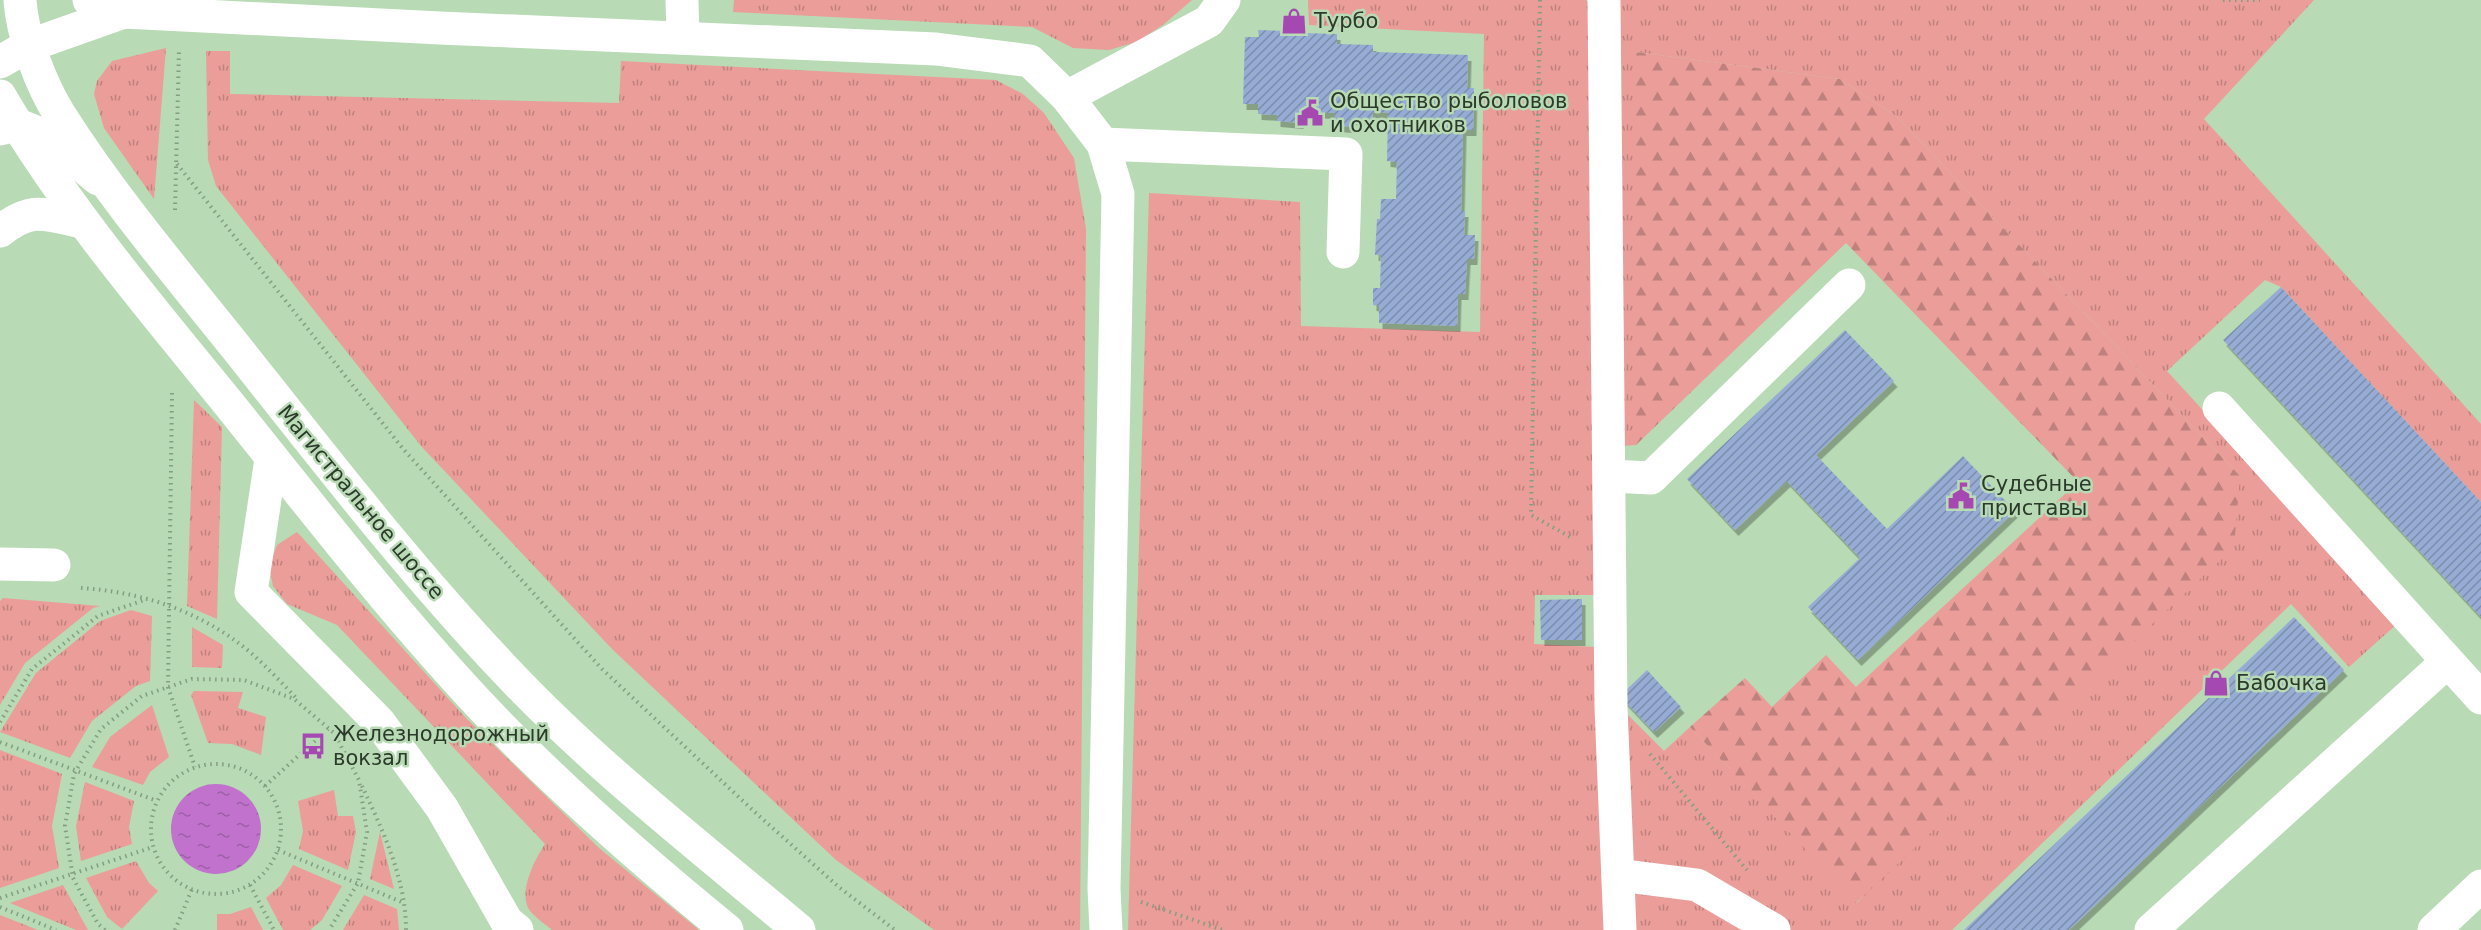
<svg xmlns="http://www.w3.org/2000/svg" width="2481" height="930" viewBox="0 0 2481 930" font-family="'DejaVu Sans',sans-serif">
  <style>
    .grass { fill: url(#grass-tufts) }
    .forest { fill: url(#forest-firs) }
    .water { fill: url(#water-ripples) }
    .building { fill: url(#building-hatch); filter: url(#shadow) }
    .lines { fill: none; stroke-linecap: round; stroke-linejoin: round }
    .path { stroke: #849e81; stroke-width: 4; stroke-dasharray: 1.5 4.5; stroke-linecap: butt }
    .minor { stroke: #fff; stroke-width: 33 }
    .major { stroke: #fff; stroke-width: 33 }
    .labels { text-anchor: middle; stroke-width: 5; stroke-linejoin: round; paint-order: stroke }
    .poi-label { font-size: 21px; fill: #2c3a2b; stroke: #b8dab4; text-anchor: start }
    .street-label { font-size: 21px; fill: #2c3a2b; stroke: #b8dab4 }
  </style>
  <defs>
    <pattern id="grass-tufts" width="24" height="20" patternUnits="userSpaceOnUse" patternTransform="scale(1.5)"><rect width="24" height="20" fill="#eb9d99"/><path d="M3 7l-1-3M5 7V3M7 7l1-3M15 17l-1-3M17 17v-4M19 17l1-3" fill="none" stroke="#bf817d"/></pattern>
    <pattern id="forest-firs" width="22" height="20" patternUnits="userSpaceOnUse" patternTransform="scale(1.5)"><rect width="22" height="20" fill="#eb9d99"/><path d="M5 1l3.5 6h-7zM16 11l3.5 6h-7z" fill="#bf817d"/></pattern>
    <pattern id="water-ripples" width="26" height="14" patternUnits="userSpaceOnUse" patternTransform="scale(1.5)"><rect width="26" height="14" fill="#c072cc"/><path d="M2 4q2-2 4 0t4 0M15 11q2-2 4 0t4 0" fill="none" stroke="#9c5fa6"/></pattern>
    <pattern id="building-hatch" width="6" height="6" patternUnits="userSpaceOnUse" patternTransform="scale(1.5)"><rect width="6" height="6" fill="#96acd4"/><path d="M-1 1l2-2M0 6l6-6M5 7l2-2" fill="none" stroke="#7b8dac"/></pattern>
    <filter id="shadow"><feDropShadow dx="3.5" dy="6" stdDeviation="0" flood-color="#0004"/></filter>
  </defs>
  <rect width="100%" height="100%" fill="#b8dab4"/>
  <g class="grass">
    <polygon points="734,0 1192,0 1163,25 1136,42 1109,50 1073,48 1032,27 733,12"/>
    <polygon points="1308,0 1586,0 1591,5 1597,595 1535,595 1534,644 1596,647 1605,930 1128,930 1149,193 1300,202 1301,326 1480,332 1484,34 1309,25"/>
    <polygon points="1620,0 2314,0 2204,119 2481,424 2481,502 2281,287 2265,280 2167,371 2398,623 2349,667 2291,604 1952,930 1633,930 1625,712 1664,751 1690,727 1857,903 2240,476 1897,117 1840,79 1636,52 1636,445 1622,446"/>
    <polygon points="166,48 154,199 104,128 94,94 97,81 112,61"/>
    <polygon points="230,51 230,94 619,103 621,61 996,80 1023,94 1044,113 1074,158 1086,229 1080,930 934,930 836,860 612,649 421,446 216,186 208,160 206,51"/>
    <polygon points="194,400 222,427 217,619 187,606"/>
    <path d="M297,532L466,718L599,848L699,930H552C545,924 536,918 530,911C517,894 535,859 545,844L337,625L287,604L273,586L269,567L277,545Z"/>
    <polygon points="3,598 100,606 93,608 25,663 0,705 0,601"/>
    <polygon points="131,610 152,616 150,681 136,686 92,721 70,758 0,732 36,673 100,621"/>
    <polygon points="192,627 223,645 222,668 192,667"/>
    <polygon points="194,691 243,692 238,708 266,717 261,755 232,744 208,743 191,695"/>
    <polygon points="152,705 169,757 150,772 143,785 92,767 110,737"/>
    <polygon points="0,750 62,774 52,826 59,868 0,888"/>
    <polygon points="85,782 134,801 129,827 132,844 81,861 76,826"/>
    <polygon points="334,790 338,816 353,816 356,832 348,870 299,849 303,831 298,801"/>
    <polygon points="380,832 394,889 370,879"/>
    <polygon points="136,861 149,883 158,891 122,929 107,917 86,878"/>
    <polygon points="293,865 342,886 322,920 310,930 283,930 266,898 281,885"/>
    <polygon points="63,885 88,930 76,930 10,903"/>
    <polygon points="364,895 397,909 399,930 343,930"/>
    <polygon points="251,907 263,930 217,930 217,914 230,914"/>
    <polygon points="0,915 38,930 0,930"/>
  </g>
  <polygon class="forest" points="1636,52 1840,79 1897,117 2240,476 2234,547 1856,903 1690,727 1745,678 1772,707 1826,655 1856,687 2078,482 1846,243 1636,445"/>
  <circle class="water" cx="216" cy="829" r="45"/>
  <g class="building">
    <polygon points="1286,21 1303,22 1303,33 1337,34 1337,44 1373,45 1373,52 1468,55 1467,88 1474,88 1473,130 1463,130 1461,211 1465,211 1464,235 1475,235 1474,259 1467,259 1465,294 1458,294 1457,326 1379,323 1379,306 1373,305 1373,288 1380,288 1381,255 1375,255 1377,219 1380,219 1381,199 1396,199 1397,162 1387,161 1388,113 1373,112 1372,120 1350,119 1350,127 1335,126 1335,113 1301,112 1300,123 1277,121 1277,115 1258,114 1258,104 1243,104 1245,37 1259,37 1258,30 1286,31"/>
    <polygon points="2281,287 2481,502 2481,617 2223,340"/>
    <polygon points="1845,330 1894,381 1816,455 1887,529 1963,456 2015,511 1858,660 1808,607 1860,558 1787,481 1735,530 1687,479"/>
    <polygon points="1582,599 1582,640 1541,640 1540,600"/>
    <polygon points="2294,617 2344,670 2069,930 1964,930"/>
    <polygon points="1647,670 1681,707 1654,732 1620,696"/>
  </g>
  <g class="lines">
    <g class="path">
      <polyline points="1540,0 1531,515 1572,538"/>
      <polyline points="2223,0 2260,0"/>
      <polyline points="177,164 404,450 602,669 759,816 840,888 895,930"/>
      <polyline points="175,210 179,50"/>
      <polyline points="172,393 168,687 195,767"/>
      <path d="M81,588C143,592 203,612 251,653C267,667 282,683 297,699"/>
      <polyline points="0,722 32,669 98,616 147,599"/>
      <polyline points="0,742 157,801"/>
      <polyline points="1650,754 1747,870"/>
      <circle cx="216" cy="829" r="65"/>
      <polyline points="265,786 328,729"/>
      <path d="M362,786C383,831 406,879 406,930"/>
      <polyline points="278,850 404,903"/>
      <polyline points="250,885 274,930"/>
      <polyline points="0,898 153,847"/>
      <polyline points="1141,902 1223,930"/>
      <polyline points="0,907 56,930"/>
      <polyline points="105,930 98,924 73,878 65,826 74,774 101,729 142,696 192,679 244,680 294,699 334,733 359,780 367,832 358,883 329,930"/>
      <polyline points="175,930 192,889"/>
    </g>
    <g class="minor">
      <polyline points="89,0 124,12 440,28 936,49 1030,61 1067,97 1103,144 1118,194 1104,889 1106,930"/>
      <polyline points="682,0 683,38"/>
      <polyline points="1604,0 1611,707 1620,930"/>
      <polyline points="0,62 28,46 124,12"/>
      <polyline points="1067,97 1209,21 1224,0"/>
      <path d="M0,129C6,128 13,125 19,126C47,132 77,162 98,179"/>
      <polyline points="1103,144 1346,154 1343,252"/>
      <path d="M0,231C33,206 44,214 82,222"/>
      <polyline points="2219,408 2481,698"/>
      <polyline points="271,459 251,592 379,722 442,808 507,922 517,930"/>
      <polyline points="1610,476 1651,478 1849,285"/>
      <polyline points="0,564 54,565"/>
      <polyline points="1618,875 1697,885 1774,930"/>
      <polyline points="2151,930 2447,662"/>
      <polyline points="2434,930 2481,886"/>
    </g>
    <g class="major">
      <path d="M20,0C22,35 41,85 60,115C112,197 175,271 235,346C323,457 410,570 508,673C597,767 700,847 799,930"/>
      <path d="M0,96C66,209 151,308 233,409C313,509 392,611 480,705C556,786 641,860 727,930"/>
    </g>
  </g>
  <defs>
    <g id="shop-bare" transform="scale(2.07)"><path d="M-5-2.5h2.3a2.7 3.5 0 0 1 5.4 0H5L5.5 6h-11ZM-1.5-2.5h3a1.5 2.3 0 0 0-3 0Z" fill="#a548b2" stroke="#b8dab4" stroke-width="2.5" paint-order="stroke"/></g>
    <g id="civic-bare" transform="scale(2.07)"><path d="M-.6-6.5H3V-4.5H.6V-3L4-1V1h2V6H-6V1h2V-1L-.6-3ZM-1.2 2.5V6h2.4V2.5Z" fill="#a548b2" stroke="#b8dab4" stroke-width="2.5" paint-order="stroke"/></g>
    <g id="bus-bare" transform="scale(2.07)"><path d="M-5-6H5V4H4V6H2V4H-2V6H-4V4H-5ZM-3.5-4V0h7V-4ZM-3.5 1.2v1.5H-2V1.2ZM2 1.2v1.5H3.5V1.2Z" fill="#a548b2" stroke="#b8dab4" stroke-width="2.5" paint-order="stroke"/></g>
  </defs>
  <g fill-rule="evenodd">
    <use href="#shop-bare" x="1294" y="21"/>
    <use href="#civic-bare" x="1310" y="113"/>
    <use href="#civic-bare" x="1961" y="496"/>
    <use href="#shop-bare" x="2216" y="683"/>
    <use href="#bus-bare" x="313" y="746"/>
  </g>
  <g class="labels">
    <g class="poi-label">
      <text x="1314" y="28">Турбо</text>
      <text x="1330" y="108">Общество рыболовов<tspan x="1330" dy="24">и охотников</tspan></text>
      <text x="1981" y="491">Судебные<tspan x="1981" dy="24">приставы</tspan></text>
      <text x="2236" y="690">Бабочка</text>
      <text x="333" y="741">Железнодорожный<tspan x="333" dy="24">вокзал</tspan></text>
    </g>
    <g class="street-label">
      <text transform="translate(361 502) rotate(50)" y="7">Магистральное шоссе</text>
    </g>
  </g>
</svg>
